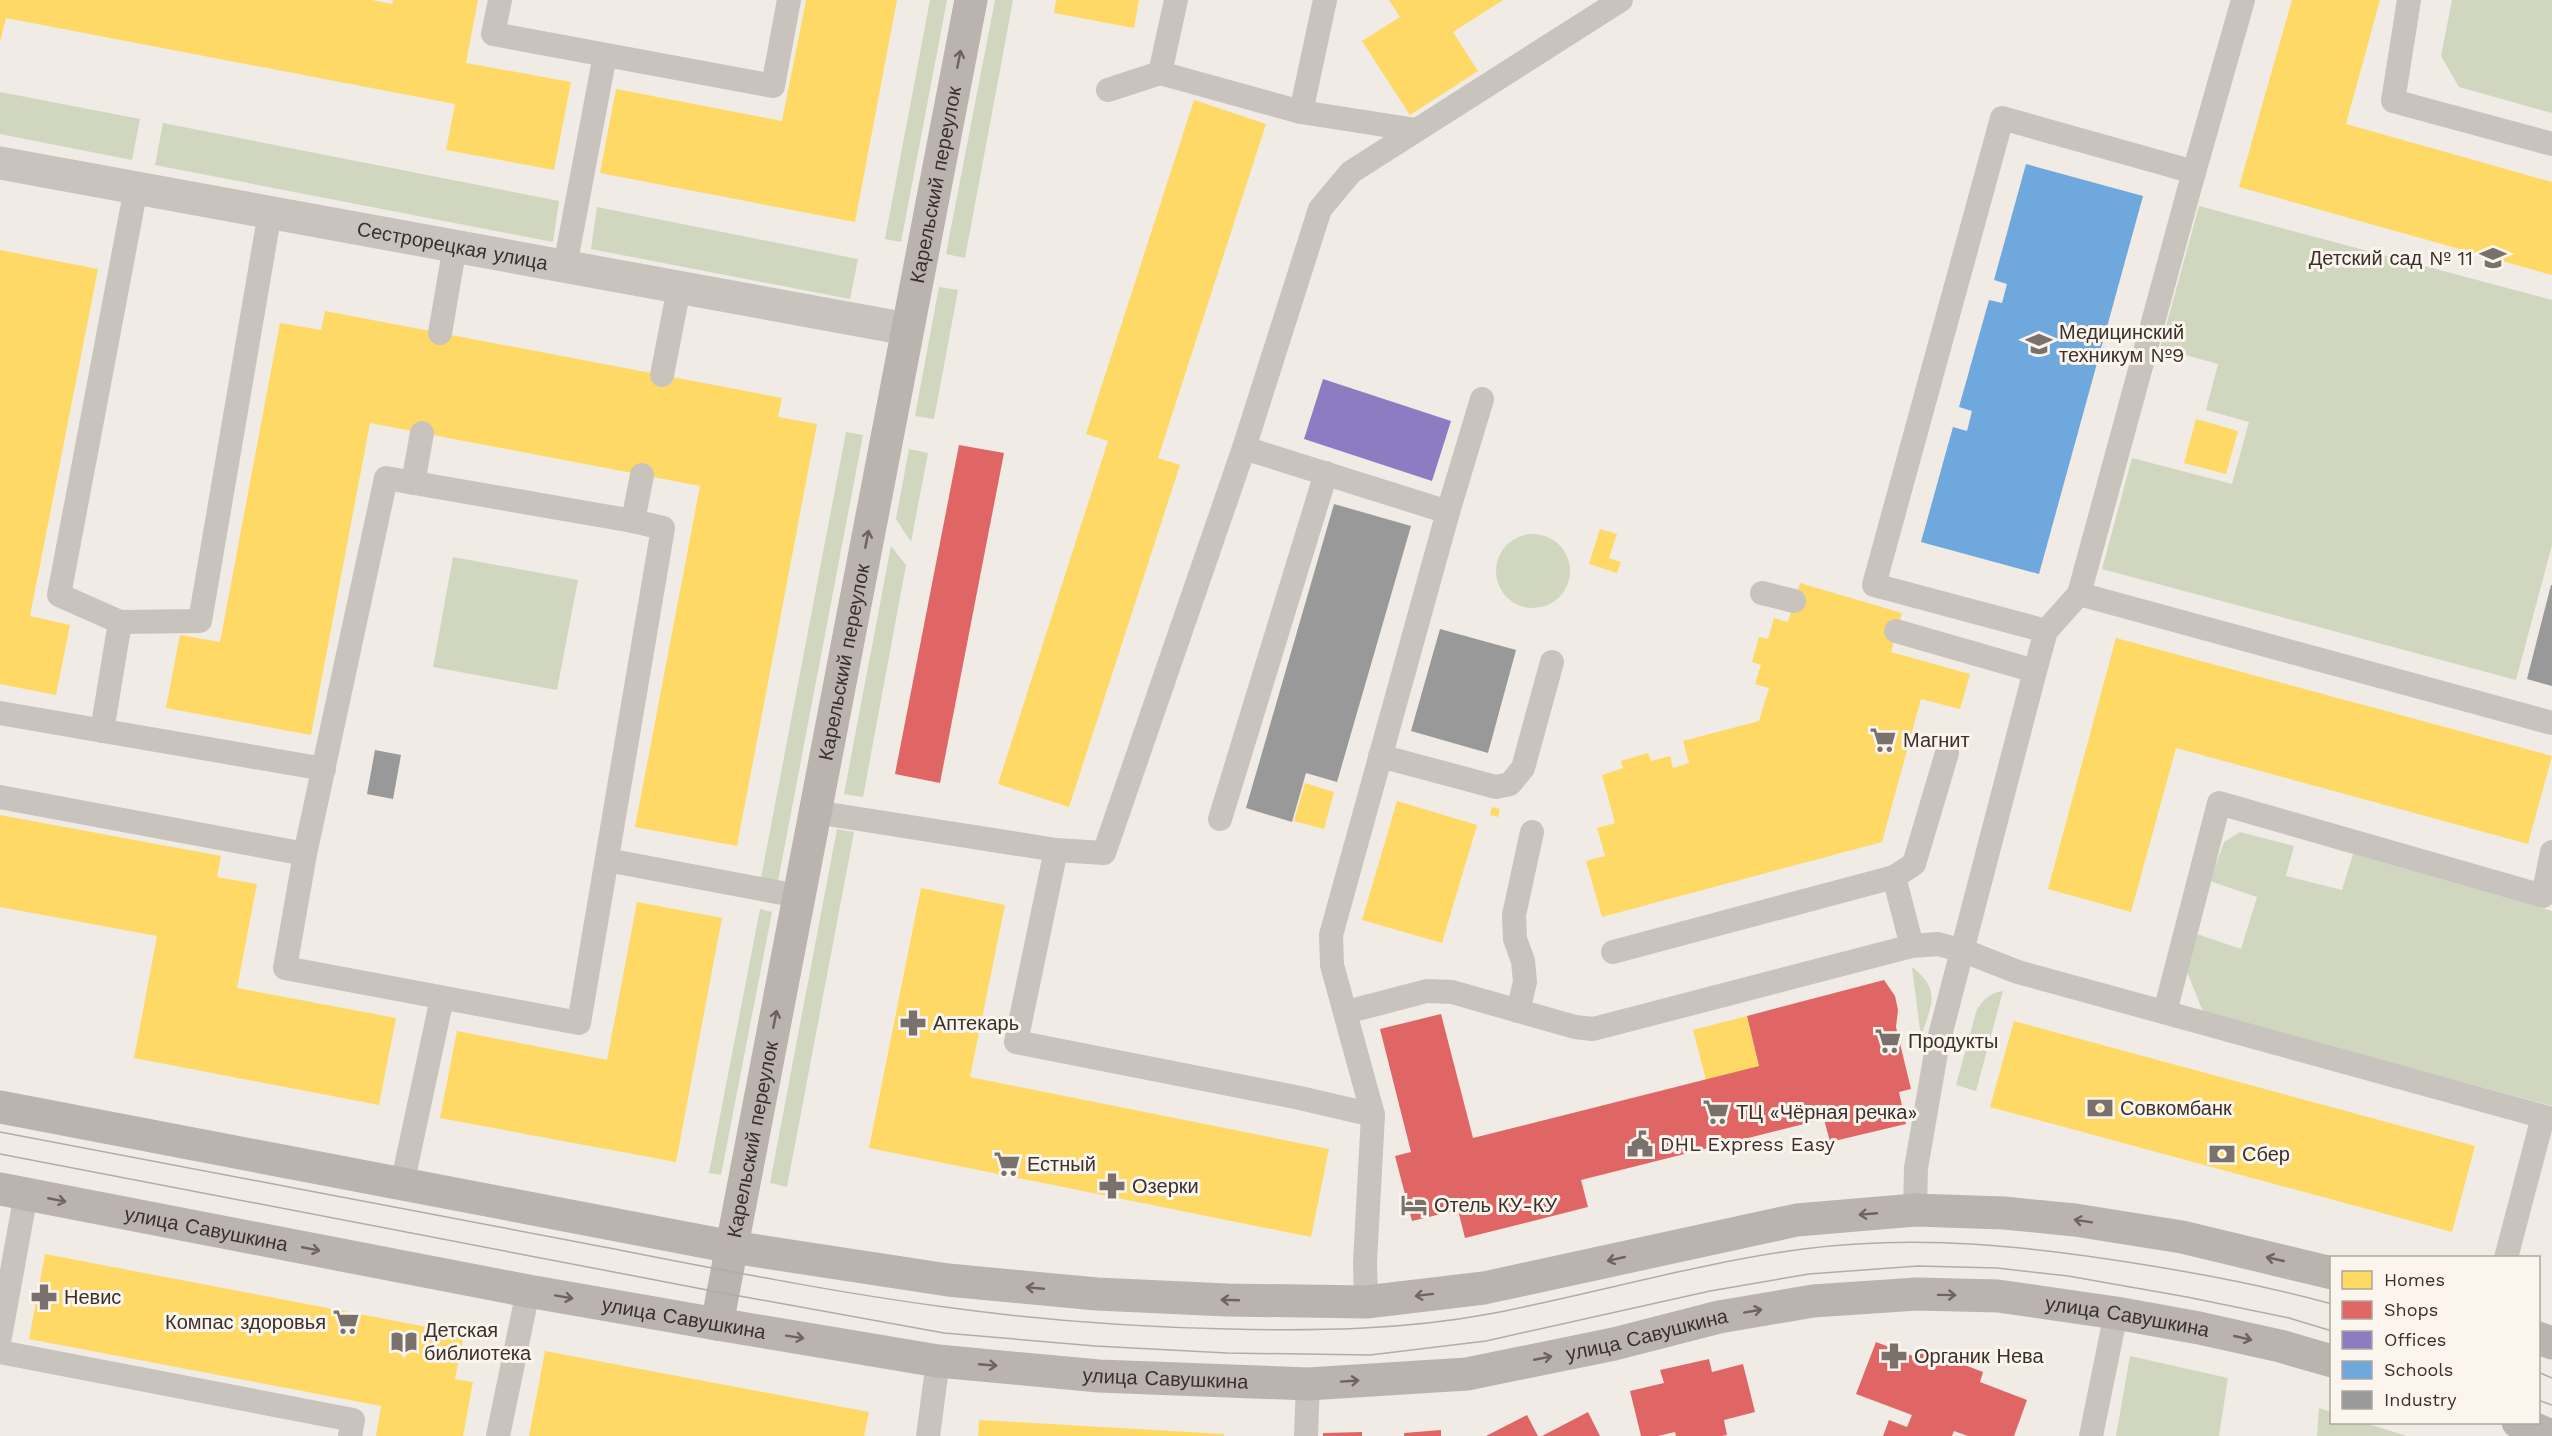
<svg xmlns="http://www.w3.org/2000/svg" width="2552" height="1436" viewBox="0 0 2552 1436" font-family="'Work Sans',sans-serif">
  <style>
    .green { fill: #d1d6bf }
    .homes { fill: #ffd966 }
    .shops { fill: #e06666 }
    .offices { fill: #8e7cc3 }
    .schools { fill: #6fa8dc }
    .industry { fill: #999 }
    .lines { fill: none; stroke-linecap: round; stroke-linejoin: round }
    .lane { stroke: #c9c3be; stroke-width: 24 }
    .street { stroke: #c9c3be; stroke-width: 33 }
    .secondary { stroke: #bab3ae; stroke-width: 33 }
    .tram { stroke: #b1aca8; stroke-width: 1.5 }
    .oneway { stroke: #6e645f }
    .labels { text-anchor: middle; stroke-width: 6; stroke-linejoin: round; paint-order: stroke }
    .street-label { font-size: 20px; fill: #3b302b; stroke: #fbf5ee }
    .poi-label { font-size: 20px; fill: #3b302b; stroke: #fbf5ee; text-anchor: start }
  </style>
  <rect width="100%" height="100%" fill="#f0ebe5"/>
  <g class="green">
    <polygon points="930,0 947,0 901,242 885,239"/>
    <polygon points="995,0 1013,0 965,258 946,254"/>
    <polygon points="2452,0 2552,0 2552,113 2459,87 2441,56"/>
    <polygon points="0,92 140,119 132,160 0,134"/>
    <polygon points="163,123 559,201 553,242 155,165"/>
    <polygon points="2199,206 2552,300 2552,545 2516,680 2102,569 2132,458 2232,484 2249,422 2206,410 2218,364 2160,348"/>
    <polygon points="597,207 858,259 850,299 591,249"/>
    <polygon points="939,287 958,290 934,419 915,416"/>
    <polygon points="846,432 863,435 778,881 761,878"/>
    <polygon points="909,449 928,453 911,542 896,519"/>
    <circle cx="1533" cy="571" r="37"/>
    <polygon points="891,546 906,565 863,797 844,794"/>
    <polygon points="453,557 578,580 557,690 433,667"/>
    <polygon points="837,829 854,832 787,1187 770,1183"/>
    <polygon points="2240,832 2294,846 2286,876 2342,890 2353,854 2552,911 2552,1106 2203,1012 2186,969 2197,934 2241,949 2257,897 2210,881 2224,842"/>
    <polygon points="760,909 772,912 721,1175 709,1173"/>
    <path d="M1912,967C1943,991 1930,1006 1921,1038Z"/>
    <path d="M2003,991L1976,1091L1956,1085L1977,1009C1984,999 1990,993 2003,991Z"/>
    <polygon points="2130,1356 2228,1378 2219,1436 2116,1436"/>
    <polygon points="2319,1408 2331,1412 2332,1422 2365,1423 2407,1436 2317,1436"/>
  </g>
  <g class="homes">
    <polygon points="0,0 372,0 392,4 393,0 478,0 466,63 571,82 554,170 446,150 455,104 6,18 0,42"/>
    <polygon points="806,0 897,0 855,222 600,173 616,89 782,121"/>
    <polygon points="1056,0 1139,0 1134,28 1054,13"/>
    <polygon points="1389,0 1503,0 1453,32 1478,71 1410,115 1362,41 1400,17"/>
    <polygon points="2292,0 2380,0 2346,124 2552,182 2552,275 2239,187"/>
    <polygon points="1194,100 1266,124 1158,458 1180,465 1069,807 998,784 1108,441 1086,434"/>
    <polygon points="0,250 98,269 30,616 70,625 56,695 0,684"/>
    <polygon points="325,311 782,398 778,417 817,424 737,846 635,827 700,486 370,423 311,735 166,708 180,635 220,642 280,323 321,330"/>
    <polygon points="2196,419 2238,431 2226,474 2184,463"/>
    <polygon points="1600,529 1617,534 1609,558 1621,562 1617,573 1589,564"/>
    <polygon points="1800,583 1902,613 1891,652 1970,674 1960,709 1921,699 1882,842 1602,917 1586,861 1605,856 1597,828 1615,823 1602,775 1623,768 1621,761 1648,753 1651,761 1670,756 1673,768 1689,763 1683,741 1759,721 1769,688 1755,684 1761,665 1752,662 1759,637 1768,639 1774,618 1788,622"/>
    <polygon points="2116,638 2552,756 2528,844 2176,748 2131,912 2048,889"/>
    <polygon points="1305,783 1334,792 1324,829 1294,821"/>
    <polygon points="1397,801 1477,825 1442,943 1362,920"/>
    <polygon points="1492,807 1500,809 1498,817 1490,815"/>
    <polygon points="0,815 221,856 217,877 257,884 237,988 396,1018 379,1105 134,1058 157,936 0,907"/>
    <polygon points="921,888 1005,905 970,1077 1329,1149 1311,1237 869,1148"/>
    <polygon points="637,902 722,918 676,1162 440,1118 457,1031 607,1060"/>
    <polygon points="1747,1016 1759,1066 1706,1080 1693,1030"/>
    <polygon points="2014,1021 2475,1146 2452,1232 1990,1107"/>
    <polygon points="45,1254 464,1334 455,1379 473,1382 463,1436 376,1436 381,1406 29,1339"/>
    <polygon points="545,1351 869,1412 864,1436 529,1436"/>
    <polygon points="979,1420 1224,1434 1224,1436 978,1436"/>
  </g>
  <g class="shops">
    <polygon points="959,445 1004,453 940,783 895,774"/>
    <polygon points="1884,980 1895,996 1898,1010 1896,1027 1911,1089 1899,1092 1906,1124 1830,1142 1824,1119 1581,1180 1588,1207 1465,1238 1458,1210 1412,1221 1395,1156 1411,1152 1380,1029 1441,1014 1473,1138 1759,1066 1747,1016"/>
    <polygon points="1876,1342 1918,1358 1922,1349 1983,1372 1980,1382 2027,1400 2014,1436 1968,1436 1954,1431 1952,1436 1883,1436 1889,1420 1907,1427 1912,1415 1856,1394"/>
    <polygon points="1709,1359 1712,1372 1743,1364 1755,1412 1724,1420 1727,1435 1722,1436 1676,1436 1675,1432 1658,1436 1641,1436 1630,1391 1664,1383 1660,1370"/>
    <polygon points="1588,1412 1600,1436 1542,1436"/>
    <polygon points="1527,1415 1538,1436 1486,1436"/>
    <polygon points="1441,1430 1441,1436 1404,1436 1404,1433"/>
    <polygon points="1362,1432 1362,1436 1323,1436 1323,1433"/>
  </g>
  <polygon class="offices" points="1323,379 1451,421 1432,481 1304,439"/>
  <polygon class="schools" points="2026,164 2143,196 2039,574 1921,542 1953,427 1967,431 1972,411 1959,407 1989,300 2002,303 2007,284 1994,280"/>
  <g class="industry">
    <polygon points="1334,504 1411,526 1337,782 1306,773 1292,822 1246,808"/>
    <polygon points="2551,585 2552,585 2552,686 2527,679"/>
    <polygon points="1440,629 1516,650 1488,753 1411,731"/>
    <polygon points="375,750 401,755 393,799 367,794"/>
  </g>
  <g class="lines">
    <g class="lane">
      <polyline points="500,0 493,34 773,86 789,0"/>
      <polyline points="2409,0 2393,101 2552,144"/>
      <polyline points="1160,73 1301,112 1416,130"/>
      <polyline points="1108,90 1160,73 1176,0"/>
      <polyline points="1301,112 1325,0"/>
      <polyline points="565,266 605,55"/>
      <polyline points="440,333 455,246"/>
      <polyline points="662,375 679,288"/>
      <polyline points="1244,448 1448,512 1331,935 1332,965 1373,1115"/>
      <polygon points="386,478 633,521 663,528 579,1023 285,968 305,854"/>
      <polyline points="413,483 422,433"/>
      <polyline points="1448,512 1482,399"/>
      <polyline points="633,521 642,475"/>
      <polyline points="1762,593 1794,601"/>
      <polyline points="2079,594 2552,723"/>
      <polyline points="120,622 200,621 270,212"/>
      <polyline points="1896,631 2035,671"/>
      <polyline points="2046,631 1874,585 2002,118 2194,172"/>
      <polyline points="0,713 324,769"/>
      <polyline points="102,731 120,622 59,595 136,188"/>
      <polyline points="1380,756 1496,787 1510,784 1523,768 1552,662"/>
      <polyline points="0,797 305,854"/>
      <polyline points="815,812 1056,850 1016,1042 1300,1098 1373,1115 1365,1262 1366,1302"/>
      <polyline points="1220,819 1326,473"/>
      <polyline points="1056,850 1104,853 1244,448 1320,209 1351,172 1621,0"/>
      <polyline points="607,860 798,896"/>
      <polyline points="1894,877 1912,946"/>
      <polyline points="1613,952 1894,877 1914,864 1947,753"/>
      <polyline points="1518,1011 1525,982 1523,961 1515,939 1514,915 1532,832"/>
      <polyline points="1346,1012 1427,991 1452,992 1575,1027 1593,1029 1912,946 1938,944 1964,951 2018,972 2552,1119"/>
      <polyline points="2165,1012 2219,803 2543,896 2552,852"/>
      <polyline points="402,1185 442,998"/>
      <polyline points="1915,1210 1916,1168 1937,1047 2035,671 2046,631 2079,594 2189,190 2243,0"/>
      <polyline points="2506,1258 2543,1117"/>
      <polyline points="0,1337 26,1194"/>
      <polyline points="0,1352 353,1420 350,1436"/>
      <polyline points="498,1436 528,1291"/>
      <polyline points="928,1436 938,1361"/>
      <polyline points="1306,1436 1308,1384"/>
      <polyline points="2091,1436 2116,1313"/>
    </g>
    <path class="street" id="s1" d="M0,163L907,329"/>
    <g class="secondary">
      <polyline points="0,1107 732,1247 948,1280 1097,1294 1227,1300 1366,1302 1484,1288 1797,1220 1915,1210 2004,1213 2075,1220 2182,1237 2332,1273"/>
      <path id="s2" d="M0,1189L528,1291L717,1324L938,1361L1099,1376L1308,1384L1467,1374L1614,1344L1719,1317L1813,1301L1917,1294L1998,1296L2116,1313L2199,1328L2280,1346L2332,1361"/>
      <path id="s3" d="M717,1324L971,0"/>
      <polyline points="2538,1338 2552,1343"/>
      <polyline points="2518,1422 2552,1436"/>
    </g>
    <g class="tram">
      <path d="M0,1132C194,1169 389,1206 583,1243C703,1266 824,1291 945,1307C1039,1320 1135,1327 1229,1329C1317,1331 1403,1330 1489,1314C1594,1294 1697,1263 1803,1249C1920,1234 2030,1246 2146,1265C2208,1275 2271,1287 2332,1304"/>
      <polyline points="0,1154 723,1293 944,1333 1095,1346 1227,1353 1370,1355 1486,1341 1710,1291 1809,1274 1918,1266 1997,1268 2068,1276 2187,1297 2289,1318 2332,1331"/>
      <polyline points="2538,1372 2552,1378"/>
      <polyline points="2538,1400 2552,1405"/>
    </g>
  </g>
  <defs><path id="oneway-shaft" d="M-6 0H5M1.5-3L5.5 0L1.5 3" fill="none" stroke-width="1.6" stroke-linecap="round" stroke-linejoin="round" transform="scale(1.5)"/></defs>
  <g class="oneway">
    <use href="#oneway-shaft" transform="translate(959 59) rotate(-79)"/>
    <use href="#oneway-shaft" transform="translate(867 539) rotate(-79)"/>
    <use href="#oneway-shaft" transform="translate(775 1019) rotate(-79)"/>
    <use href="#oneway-shaft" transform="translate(57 1200) rotate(11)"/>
    <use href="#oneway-shaft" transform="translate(1868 1214) rotate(175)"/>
    <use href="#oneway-shaft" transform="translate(2083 1221) rotate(-171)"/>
    <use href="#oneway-shaft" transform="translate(311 1249) rotate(11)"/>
    <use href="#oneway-shaft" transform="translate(1616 1259) rotate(167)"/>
    <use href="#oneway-shaft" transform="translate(2275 1259) rotate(-167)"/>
    <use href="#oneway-shaft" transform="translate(1035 1288) rotate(-175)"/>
    <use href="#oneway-shaft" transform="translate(1424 1295) rotate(173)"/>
    <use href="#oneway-shaft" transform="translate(1947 1295) rotate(1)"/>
    <use href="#oneway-shaft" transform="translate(564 1297) rotate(10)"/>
    <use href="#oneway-shaft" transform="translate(1230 1300) rotate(-178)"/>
    <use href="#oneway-shaft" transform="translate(1753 1311) rotate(-10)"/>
    <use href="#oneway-shaft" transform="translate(795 1337) rotate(9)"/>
    <use href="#oneway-shaft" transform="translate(2243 1338) rotate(13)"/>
    <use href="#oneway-shaft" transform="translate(1543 1358) rotate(-11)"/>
    <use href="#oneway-shaft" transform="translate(988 1365) rotate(5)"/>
    <use href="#oneway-shaft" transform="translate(1350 1381) rotate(-4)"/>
  </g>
  <defs>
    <g id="school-bare" transform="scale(2.07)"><path d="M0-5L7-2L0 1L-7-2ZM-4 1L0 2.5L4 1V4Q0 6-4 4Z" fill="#7a716c" stroke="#fbf5ee" stroke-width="2.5" paint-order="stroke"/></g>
    <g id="university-bare" transform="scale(2.07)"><path d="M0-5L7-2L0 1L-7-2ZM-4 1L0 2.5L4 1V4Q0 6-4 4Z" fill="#7a716c" stroke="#fbf5ee" stroke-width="2.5" paint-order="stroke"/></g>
    <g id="supermarket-bare" transform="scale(2.07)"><path d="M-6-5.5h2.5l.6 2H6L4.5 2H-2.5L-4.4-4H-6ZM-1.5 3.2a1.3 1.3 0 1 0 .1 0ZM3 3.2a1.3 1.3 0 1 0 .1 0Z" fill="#7a716c" stroke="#fbf5ee" stroke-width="2.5" paint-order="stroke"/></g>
    <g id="pharmacy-bare" transform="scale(2.07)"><path d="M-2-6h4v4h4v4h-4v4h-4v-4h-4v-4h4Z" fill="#7a716c" stroke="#fbf5ee" stroke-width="2.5" paint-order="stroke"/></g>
    <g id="bank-bare" transform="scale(2.07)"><path d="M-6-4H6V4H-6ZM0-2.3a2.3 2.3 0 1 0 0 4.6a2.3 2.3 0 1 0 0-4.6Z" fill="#7a716c" stroke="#fbf5ee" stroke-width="2.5" paint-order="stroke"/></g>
    <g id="civic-bare" transform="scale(2.07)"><path d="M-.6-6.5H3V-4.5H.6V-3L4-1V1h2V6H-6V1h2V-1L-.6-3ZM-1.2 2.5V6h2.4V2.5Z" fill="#7a716c" stroke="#fbf5ee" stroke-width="2.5" paint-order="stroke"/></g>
    <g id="hotel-bare" transform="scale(2.07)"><path d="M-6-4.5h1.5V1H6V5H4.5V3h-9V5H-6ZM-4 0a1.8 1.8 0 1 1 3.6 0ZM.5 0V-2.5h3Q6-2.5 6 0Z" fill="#7a716c" stroke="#fbf5ee" stroke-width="2.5" paint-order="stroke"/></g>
    <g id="library-bare" transform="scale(2.07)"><path d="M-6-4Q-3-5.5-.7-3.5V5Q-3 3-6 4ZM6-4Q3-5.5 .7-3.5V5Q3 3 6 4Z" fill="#7a716c" stroke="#fbf5ee" stroke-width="2.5" paint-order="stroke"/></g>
  </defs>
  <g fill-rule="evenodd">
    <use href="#school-bare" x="2493" y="258"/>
    <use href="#university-bare" x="2039" y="344"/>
    <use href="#supermarket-bare" x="1883" y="740"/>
    <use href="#pharmacy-bare" x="913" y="1023"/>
    <use href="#supermarket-bare" x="1888" y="1041"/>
    <use href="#bank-bare" x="2100" y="1108"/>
    <use href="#supermarket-bare" x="1716" y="1112"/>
    <use href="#civic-bare" x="1640" y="1144"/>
    <use href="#bank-bare" x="2222" y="1154"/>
    <use href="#supermarket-bare" x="1007" y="1164"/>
    <use href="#pharmacy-bare" x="1112" y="1186"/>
    <use href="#hotel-bare" x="1414" y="1205"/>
    <use href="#pharmacy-bare" x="44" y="1297"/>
    <use href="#supermarket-bare" x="346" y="1322"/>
    <use href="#library-bare" x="404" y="1342"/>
    <use href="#pharmacy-bare" x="1894" y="1356"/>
  </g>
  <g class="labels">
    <g class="street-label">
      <text dy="7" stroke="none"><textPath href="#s3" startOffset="1160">Карельский переулок</textPath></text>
      <text dy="7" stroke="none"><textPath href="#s1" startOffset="460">Сестрорецкая улица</textPath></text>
      <text dy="7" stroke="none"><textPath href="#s3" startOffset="674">Карельский переулок</textPath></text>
      <text dy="7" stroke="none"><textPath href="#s3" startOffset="188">Карельский переулок</textPath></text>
      <text dy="7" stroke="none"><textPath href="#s2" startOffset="210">улица Савушкина</textPath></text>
      <text dy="7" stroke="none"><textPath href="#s2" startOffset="2154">улица Савушкина</textPath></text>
      <text dy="7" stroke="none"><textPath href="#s2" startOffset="696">улица Савушкина</textPath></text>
      <text dy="7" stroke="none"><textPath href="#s2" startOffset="1668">улица Савушкина</textPath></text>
      <text dy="7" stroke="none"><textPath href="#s2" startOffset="1182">улица Савушкина</textPath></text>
    </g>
    <g class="poi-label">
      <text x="2473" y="265" text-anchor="end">Детский сад № 11</text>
      <text x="2059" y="339">Медицинский<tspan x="2059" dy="23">техникум №9</tspan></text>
      <text x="1903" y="747">Магнит</text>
      <text x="933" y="1030">Аптекарь</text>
      <text x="1908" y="1048">Продукты</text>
      <text x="2120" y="1115">Совкомбанк</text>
      <text x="1736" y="1119">ТЦ «Чёрная речка»</text>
      <text x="1660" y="1151">DHL Express Easy</text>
      <text x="2242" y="1161">Сбер</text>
      <text x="1027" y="1171">Естный</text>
      <text x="1132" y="1193">Озерки</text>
      <text x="1434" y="1212">Отель КУ-КУ</text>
      <text x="64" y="1304">Невис</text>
      <text x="326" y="1329" text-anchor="end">Компас здоровья</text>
      <text x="424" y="1337">Детская<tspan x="424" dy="23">библиотека</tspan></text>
      <text x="1914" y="1363">Органик Нева</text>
    </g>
  </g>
  <rect x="2330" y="1256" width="210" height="168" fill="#fbf5ee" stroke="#aea6a0" stroke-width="1.5"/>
  <rect x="2342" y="1271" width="30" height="18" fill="#ffd966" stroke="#aea6a0" stroke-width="1.5"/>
  <text x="2384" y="1286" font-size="18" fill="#3b302b">Homes</text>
  <rect x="2342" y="1301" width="30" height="18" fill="#e06666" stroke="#aea6a0" stroke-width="1.5"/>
  <text x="2384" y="1316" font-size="18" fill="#3b302b">Shops</text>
  <rect x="2342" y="1331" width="30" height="18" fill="#8e7cc3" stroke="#aea6a0" stroke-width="1.5"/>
  <text x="2384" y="1346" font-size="18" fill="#3b302b">Offices</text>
  <rect x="2342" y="1361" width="30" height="18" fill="#6fa8dc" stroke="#aea6a0" stroke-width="1.5"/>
  <text x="2384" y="1376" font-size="18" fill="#3b302b">Schools</text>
  <rect x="2342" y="1391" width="30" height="18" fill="#999999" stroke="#aea6a0" stroke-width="1.5"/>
  <text x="2384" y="1406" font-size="18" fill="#3b302b">Industry</text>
</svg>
